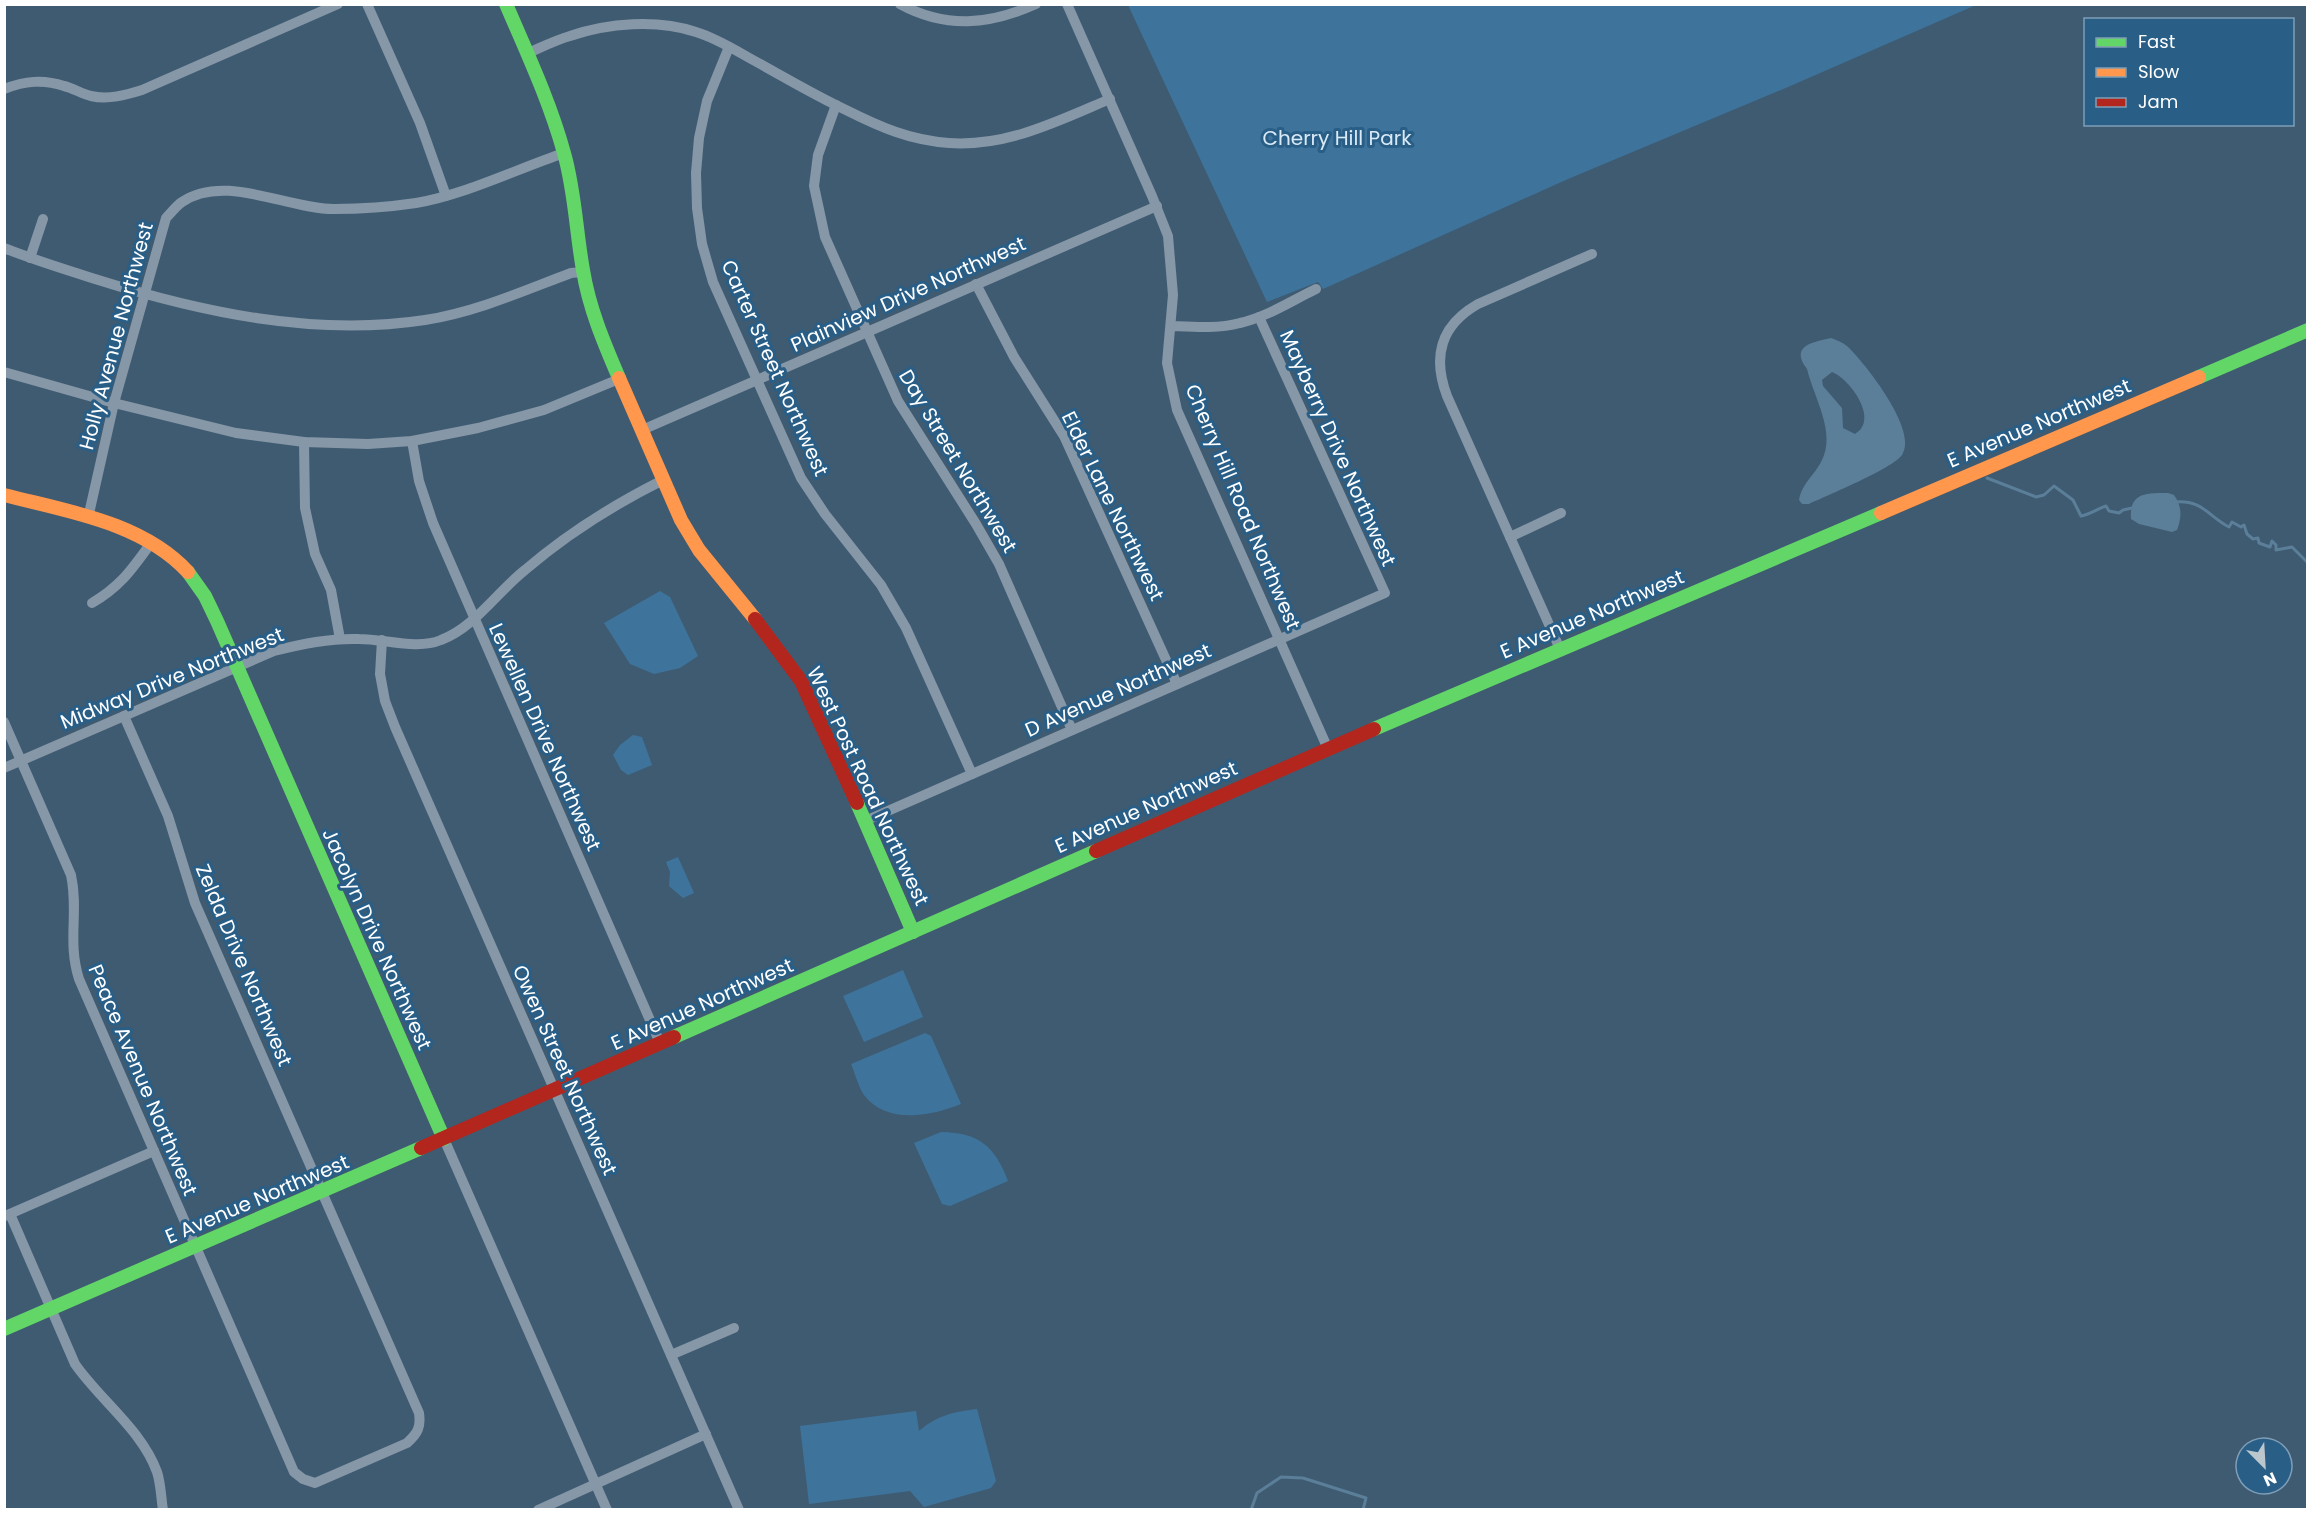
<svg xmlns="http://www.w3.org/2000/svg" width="2312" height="1514" viewBox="0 0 2312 1514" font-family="Poppins,sans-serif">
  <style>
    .green { fill: #3e749c }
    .water { fill: #5b7e99; fill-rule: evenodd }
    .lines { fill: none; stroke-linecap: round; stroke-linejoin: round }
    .stream { stroke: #5b7e99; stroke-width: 3 }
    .street { stroke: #8697a7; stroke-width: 10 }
    .fast { stroke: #63d668; stroke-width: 14 }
    .slow { stroke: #ff974d; stroke-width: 14 }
    .jam { stroke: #b3261e; stroke-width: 14 }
    .labels { text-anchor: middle; stroke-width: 6; stroke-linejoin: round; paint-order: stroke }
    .park-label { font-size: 20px; fill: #d9eaf6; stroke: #295e87 }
    .street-label { font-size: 20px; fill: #fff; stroke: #295e87 }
  </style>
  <rect width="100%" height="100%" fill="#3f5b71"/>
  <g class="green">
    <polygon points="1128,5 1976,5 1788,87 1568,179 1323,289 1318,282 1267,302"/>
    <polygon points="660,591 670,597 698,656 680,668 654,674 630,664 604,623"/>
    <polygon points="633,735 642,737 652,765 628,775 621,770 613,755 620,745"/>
    <polygon points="678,857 694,893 683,898 669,886 670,872 666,862"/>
    <polygon points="903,970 923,1017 864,1042 843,996"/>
    <path d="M925,1033L931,1036L961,1104C931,1116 887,1125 864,1095C858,1086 855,1073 851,1064Z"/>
    <path d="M941,1132C979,1133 994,1145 1008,1181L950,1206L942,1204L914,1143Z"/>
    <path d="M977,1409L996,1481L991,1488L924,1507L910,1491L809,1504L800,1426L916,1411L919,1431C938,1415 953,1412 977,1409Z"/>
  </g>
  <g class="water">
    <path d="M1831,338C1836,340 1842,342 1847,346C1865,363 1919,431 1902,455C1892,469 1828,495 1809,504H1802L1799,500C1802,483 1815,475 1822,460C1836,432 1814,398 1807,369C1789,345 1814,342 1831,338ZM1832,372C1850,379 1880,420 1855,434L1843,428L1842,408L1823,386L1822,380Z"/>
    <path d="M2168,493L2174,495C2182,506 2182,517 2177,530L2172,532L2139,524L2131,519C2129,492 2147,493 2168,493Z"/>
  </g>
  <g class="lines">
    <g class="stream">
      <path d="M1987,478L2036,497L2044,495L2054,486L2073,500L2081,516C2091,514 2097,509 2106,506L2109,511L2119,513L2123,510L2132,508"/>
      <path d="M2174,502C2202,499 2208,516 2229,527L2232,522L2241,527L2244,525L2247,534L2253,539L2258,538L2259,543L2270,547L2272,541L2276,545V550L2292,547L2308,563"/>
      <polyline points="1251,1510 1257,1493 1281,1477 1303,1478 1366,1498 1363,1510"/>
    </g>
    <g class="street">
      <polyline points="367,4 420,123 446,196"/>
      <path d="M900,4C946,29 989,25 1036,4"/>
      <polyline points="1067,4 1152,196 1168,236 1173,295 1167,363 1177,410 1328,749"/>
      <polyline points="729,47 707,101 699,138 696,173 697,208 702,244 713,282 801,478 825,514 881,585 906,628 972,774"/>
      <path d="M528,53C542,47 556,40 570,36C608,23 657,19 696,32C716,38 735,50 753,60C784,77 814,95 846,110C880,127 909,140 949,143C1007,147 1058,121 1110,99"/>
      <path d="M4,89C25,81 43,79 64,86C73,88 82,94 91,96C108,100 126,95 142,90L338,4"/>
      <polyline points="836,105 818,155 814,186 825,237 898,401 976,524 999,564 1072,730"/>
      <path d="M4,248C34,260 64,269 95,279C200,312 314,337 425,320C476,312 523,291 571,273L583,272"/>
      <polyline points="30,258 43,219"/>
      <polyline points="976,284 1014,357 1064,436 1177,684"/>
      <path d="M1171,326C1194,327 1217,329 1240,323C1267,317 1291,301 1316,289"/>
      <polyline points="4,372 114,403 236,433 304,442 368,444 412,441 478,428 544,410 619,379"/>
      <polyline points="642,430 1157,206"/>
      <polyline points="412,441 419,481 433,523 660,1043"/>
      <polyline points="304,442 305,508 315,554 331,590 340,639"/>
      <path d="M88,518L114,403L166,218C171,213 176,206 182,202C225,173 287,209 334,209C362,209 389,207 416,203C464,195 517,169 564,153"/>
      <polyline points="1510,537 1561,513"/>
      <path d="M92,603C121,586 132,569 151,543"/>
      <polyline points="382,640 380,674 385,701 395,727 739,1510"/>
      <path d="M1560,649L1447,396C1432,356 1441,325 1478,304L1592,254"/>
      <path d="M4,722L71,875C79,912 67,941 79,979L294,1472L303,1479L315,1483L407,1443C418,1433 421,1427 419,1413L195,903L168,816L124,716"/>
      <path d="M4,768L274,651C302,644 330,638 359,639C385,639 417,650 441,640C475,627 497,592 525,570C567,534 613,505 663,480"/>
      <polyline points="865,821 1385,593 1259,317"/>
      <polyline points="444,1139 607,1510"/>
      <path d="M10,1214L75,1364C100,1400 142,1430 157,1472C161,1484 161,1498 163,1510"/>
      <polyline points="5,1216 154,1151"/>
      <polyline points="671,1355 734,1328"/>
      <polyline points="538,1510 706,1434"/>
    </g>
    <g class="fast">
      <path d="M506,4C527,53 550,102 564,153C575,191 576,231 583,270C589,308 604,343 619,378"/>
      <polyline points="2199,377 2308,330"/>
      <polyline points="188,572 205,596 217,621 444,1139"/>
      <polyline points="1374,729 1881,513"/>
      <polyline points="857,803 913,932"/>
      <polyline points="674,1037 1096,851"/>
      <polyline points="4,1329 421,1148"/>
    </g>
    <g class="slow">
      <polyline points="619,378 681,520 699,550 755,619"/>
      <path d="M4,495C66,511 142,522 188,572"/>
      <polyline points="1881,513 2199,377"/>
    </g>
    <g class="jam">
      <polyline points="755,619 801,681 857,803"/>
      <polyline points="1096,851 1374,729"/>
      <polyline points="421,1148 674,1037"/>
    </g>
  </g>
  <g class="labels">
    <g class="park-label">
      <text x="1337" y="145">Cherry Hill Park</text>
    </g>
    <g class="street-label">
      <text transform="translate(908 294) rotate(-24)" y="7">Plainview Drive Northwest</text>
      <text transform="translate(116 336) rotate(-75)" y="7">Holly Avenue Northwest</text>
      <text transform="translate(775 368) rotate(66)" y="7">Carter Street Northwest</text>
      <text transform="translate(2039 423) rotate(-23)" y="7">E Avenue Northwest</text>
      <text transform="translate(1338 448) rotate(66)" y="7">Mayberry Drive Northwest</text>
      <text transform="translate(958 461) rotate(59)" y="7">Day Street Northwest</text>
      <text transform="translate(1113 506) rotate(64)" y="7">Elder Lane Northwest</text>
      <text transform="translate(1243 507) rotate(67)" y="7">Cherry Hill Road Northwest</text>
      <text transform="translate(1592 614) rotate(-23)" y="7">E Avenue Northwest</text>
      <text transform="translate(172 678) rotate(-22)" y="7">Midway Drive Northwest</text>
      <text transform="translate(1118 690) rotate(-24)" y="7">D Avenue Northwest</text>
      <text transform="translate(545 737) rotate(66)" y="7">Lewellen Drive Northwest</text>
      <text transform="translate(868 786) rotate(65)" y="7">West Post Road Northwest</text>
      <text transform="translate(1146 807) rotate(-24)" y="7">E Avenue Northwest</text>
      <text transform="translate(377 939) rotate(66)" y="7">Jacolyn Drive Northwest</text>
      <text transform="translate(244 965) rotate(67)" y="7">Zelda Drive Northwest</text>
      <text transform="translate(702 1004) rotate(-24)" y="7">E Avenue Northwest</text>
      <text transform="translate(565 1070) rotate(66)" y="7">Owen Street Northwest</text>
      <text transform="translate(143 1080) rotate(67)" y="7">Peace Avenue Northwest</text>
      <text transform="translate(257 1199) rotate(-23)" y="7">E Avenue Northwest</text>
    </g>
  </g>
  <rect width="2312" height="1514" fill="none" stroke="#ffffff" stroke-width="12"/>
  <rect x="2084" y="18" width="210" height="108" fill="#295e87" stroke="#7f9eb7" stroke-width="1.5"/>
  <rect x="2096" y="38" width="30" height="9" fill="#63d668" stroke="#7f9eb7" stroke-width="1.5"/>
  <text x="2138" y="48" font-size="18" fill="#ffffff">Fast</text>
  <rect x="2096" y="68" width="30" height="9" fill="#ff974d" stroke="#7f9eb7" stroke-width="1.5"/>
  <text x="2138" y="78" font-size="18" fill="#ffffff">Slow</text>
  <rect x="2096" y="98" width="30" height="9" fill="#b3261e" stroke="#7f9eb7" stroke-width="1.5"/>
  <text x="2138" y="108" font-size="18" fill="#ffffff">Jam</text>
  <g transform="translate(2264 1466) rotate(156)"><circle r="28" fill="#295e87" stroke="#7f9eb7" stroke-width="1.5"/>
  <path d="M0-4.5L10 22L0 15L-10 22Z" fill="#bcc6cd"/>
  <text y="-9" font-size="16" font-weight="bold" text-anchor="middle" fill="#ffffff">N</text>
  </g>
</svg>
